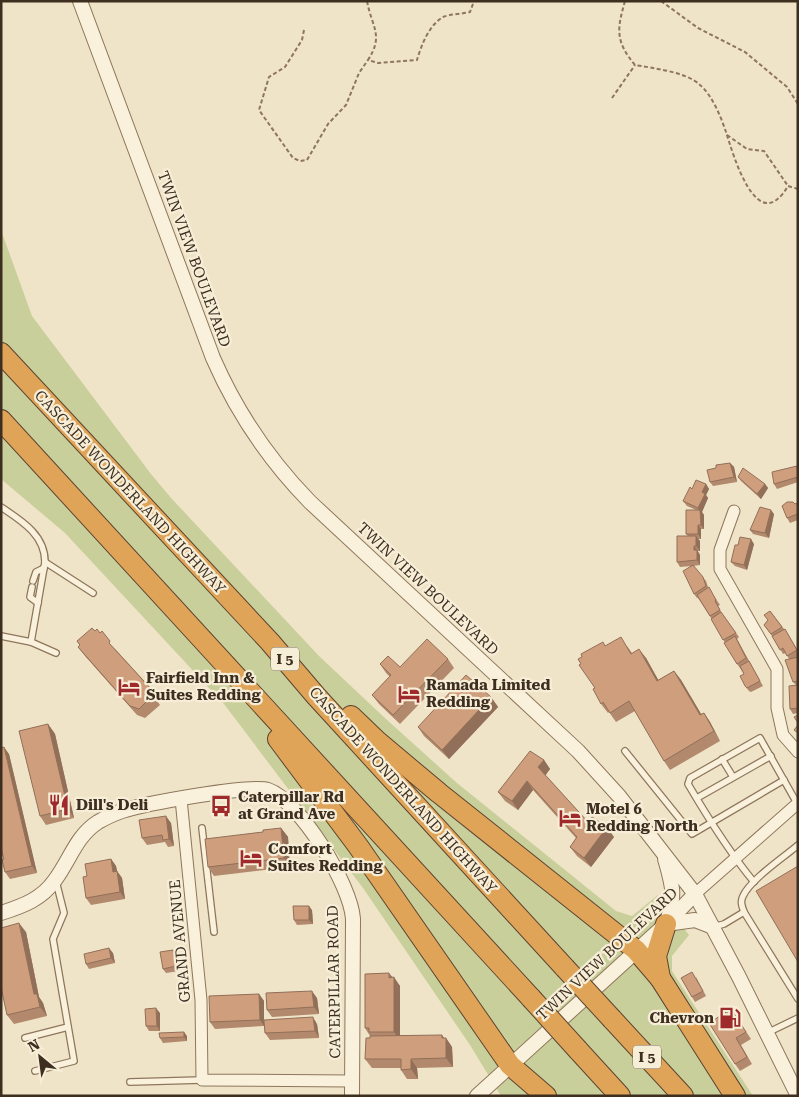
<svg xmlns="http://www.w3.org/2000/svg" width="799" height="1097" viewBox="0 0 799 1097" font-family="'Roboto Serif',serif">
  <style>
    .grass { fill: #c9cf9b }
    .lines { fill: none; stroke-linecap: round; stroke-linejoin: round }
    .service-casing { stroke: #8d765c; stroke-width: 8 }
    .minor-casing { stroke: #8d765c; stroke-width: 13 }
    .tertiary-casing { stroke: #8d765c; stroke-width: 16 }
    .motorway-casing { stroke: #5b4430; stroke-width: 22 }
    .path { stroke: #8d765c; stroke-width: 2; stroke-dasharray: 4 2.5; stroke-linecap: butt }
    .service { stroke: #faf1dc; stroke-width: 5.5 }
    .minor { stroke: #faf1dc; stroke-width: 11 }
    .tertiary { stroke: #faf1dc; stroke-width: 14 }
    .motorway { stroke: #e0a458; stroke-width: 20 }
    .motorway-bridge-casing { stroke: #5b4430; stroke-width: 22; stroke-linecap: butt }
    .motorway-bridge { stroke: #e0a458; stroke-width: 20 }
    .wall { fill: #b2896c }
    .shaded-wall { fill: #916f58 }
    .building { fill: #cf9f7d; stroke: #916f58 }
    .labels { text-anchor: middle; stroke-width: 4.5; stroke-linejoin: round; paint-order: stroke }
    .shield { fill: #f7eed8; stroke: #756857; stroke-width: 1 }
    .shield-label { font-size: 14px; font-weight: bold; fill: #3d2e20 }
    .street-label { font-size: 15px; fill: #3d2e20; stroke: #f7eed8 }
    .poi-label { font-size: 15px; font-weight: bold; fill: #3d2e20; stroke: #f7eed8; text-anchor: start }
  </style>
  <rect width="100%" height="100%" fill="#f0e4c8"/>
  <polygon class="grass" points="1,230 32,316 151,474 172,499 319,656 386,719 457,783 616,911 632,916 658,895 689,935 672,956 672,971 753,1096 501,1096 470,1045 363,888 224,704 65,533 1,479"/>
  <g class="lines">
    <g class="service-casing">
      <g id="service">
        <path d="M1,507C22,521 45,535 45,562L93,593"/>
        <polyline points="33,581 36,572 44,568"/>
        <polyline points="32,587 30,597 38,603"/>
        <polyline points="1,636 31,642 56,653"/>
        <polyline points="31,642 45,562"/>
        <polyline points="625,751 692,834 784,780"/>
        <polyline points="722,759 733,777"/>
        <polyline points="697,798 771,756"/>
        <polyline points="202,828 214,932"/>
        <path d="M798,845C783,858 751,879 743,896C740,902 742,906 744,912L798,999"/>
        <path d="M754,882C729,852 708,818 688,784L690,778L760,738L798,805"/>
        <polyline points="713,927 724,924 744,912"/>
        <polyline points="767,1033 798,1018"/>
        <polyline points="25,1038 68,1027"/>
        <polyline points="35,1071 74,1061 53,939 64,913 56,881"/>
        <polyline points="130,1082 202,1080"/>
      </g>
    </g>
    <g class="minor-casing">
      <g id="minor">
        <polyline points="734,511 720,550 720,569 777,669 777,708 783,735 798,752"/>
        <polyline points="181,799 201,1000 202,1080 351,1081"/>
        <polyline points="695,894 798,803"/>
      </g>
    </g>
    <g class="tertiary-casing">
      <g id="tertiary">
        <path d="M80,1L213,358C237,413 268,459 310,502L578,751L619,796L695,894L739,977L798,1096"/>
        <path d="M665,859C673,887 676,896 666,924L695,920L713,927"/>
        <path d="M1,913C23,906 42,899 55,880C70,860 76,836 98,822C105,818 113,814 122,811C144,804 250,784 268,790C300,801 351,885 353,919L352,1096"/>
        <polyline points="477,1096 666,924 695,894"/>
      </g>
    </g>
    <g class="motorway-casing">
      <g id="motorway">
        <polyline points="1,353 270,642 316,696 565,968"/>
        <polyline points="1,420 531,998"/>
        <polyline points="351,716 377,741 439,793 636,950 660,978"/>
        <polyline points="278,739 358,846 510,1065 546,1096"/>
        <polyline points="666,924 656,956 660,978 735,1096"/>
        <polyline points="612,1019 683,1096"/>
        <polyline points="578,1050 620,1096"/>
      </g>
    </g>
    <g class="path">
      <path d="M367,1C372,28 384,35 368,60L378,63L417,60C421,46 429,25 443,17C450,14 462,14 470,12L474,1"/>
      <path d="M625,1C617,29 615,41 635,65C652,68 687,72 700,85C712,95 721,117 726,132C733,154 757,239 788,186L798,189"/>
      <polyline points="661,1 698,28 745,52 787,87 798,104"/>
      <polyline points="304,30 302,40 285,67 269,77 259,110 293,158 300,161 307,160 328,124 346,105 359,73 368,60"/>
      <polyline points="612,98 635,65"/>
      <polyline points="727,135 747,149 764,151 788,186"/>
    </g>
    <use href="#service" class="service"/>
    <use href="#minor" class="minor"/>
    <use href="#tertiary" class="tertiary"/>
    <use href="#motorway" class="motorway"/>
    <g class="motorway-bridge-casing">
      <g id="motorway-bridge">
        <polyline points="565,968 612,1019"/>
        <polyline points="531,998 578,1050"/>
      </g>
    </g>
    <use href="#motorway-bridge" class="motorway-bridge"/>
  </g>
  <g class="wall">
    <polygon points="730,463 734,467 737,482 713,486 710,482 716,468"/>
    <polygon points="798,467 798,482 777,489 774,484"/>
    <polygon points="738,477 765,484 768,488 761,499 741,481"/>
    <polygon points="706,484 709,489 706,495 708,498 702,512 704,515 704,529 701,529 701,539 698,539 700,541 700,551 698,551 700,555 700,565 693,566 706,581 708,587 720,605 718,606 723,615 739,637 737,639 763,686 751,692 749,691 745,686 744,674 740,668 737,664 711,618 698,598 697,598 694,594 692,566 680,567 677,562 688,536 686,534 696,510 687,506 683,501 692,489"/>
    <polygon points="798,503 798,520 790,523 787,518 795,504"/>
    <polygon points="774,514 769,538 753,534 750,530"/>
    <polygon points="754,544 747,570 735,566 731,562 738,545"/>
    <polygon points="770,611 788,634 798,651 798,656 796,657 798,657 798,713 793,714 790,709 796,685 793,682 789,659 786,653 783,654 772,636 764,625 768,620"/>
    <polygon points="95,631 117,651 153,691 160,700 158,702 160,705 145,718 137,715 85,656 78,647 80,645 77,641"/>
    <polygon points="606,646 627,646 632,653 646,658 658,680 674,671 681,680 701,714 704,713 710,722 720,741 670,770 664,761 635,711 616,722 609,712 608,713 601,704 595,688 581,664"/>
    <polygon points="448,659 454,668 400,724 379,704 372,695 390,677 386,673 380,664 400,667"/>
    <polygon points="491,697 498,707 449,759 424,736 418,727"/>
    <polygon points="48,724 55,734 74,818 46,825 40,816"/>
    <polygon points="9,754 37,873 10,879 5,872 4,859"/>
    <polygon points="544,760 550,769 545,775 588,822 614,837 591,867 577,856 570,847 576,838 533,790 518,810 505,801 498,792"/>
    <polygon points="171,823 174,846 168,847 165,842 147,845 142,838"/>
    <polygon points="281,828 288,837 290,867 214,876 208,867"/>
    <polygon points="111,859 116,866 117,871 122,878 125,899 91,905 86,898 87,876"/>
    <polygon points="312,910 313,924 297,925 294,920"/>
    <polygon points="26,932 39,997 43,1003 47,1016 14,1024 7,1015"/>
    <polygon points="113,953 115,963 89,969 86,964"/>
    <polygon points="176,955 179,971 166,973 163,969"/>
    <polygon points="392,977 400,986 400,1035 446,1038 452,1047 453,1067 417,1068 418,1079 407,1079 401,1070 401,1068 372,1068 365,1059 370,1036 365,1028"/>
    <polygon points="696,977 706,996 695,1002 692,997"/>
    <polygon points="259,994 264,1001 264,1025 317,1024 319,1038 270,1040 265,1033 264,1026 215,1029 210,1022"/>
    <polygon points="317,998 319,1014 272,1017 267,1010"/>
    <polygon points="731,1009 751,1039 741,1045 752,1064 740,1071 735,1064"/>
    <polygon points="160,1013 160,1031 149,1031 146,1026"/>
    <polygon points="187,1036 187,1041 163,1043 160,1038"/>
  </g>
  <g class="shaded-wall">
    <polygon points="730,463 734,467 737,482 734,477"/>
    <polygon points="706,484 709,489 706,495 708,498 702,512 704,515 704,529 701,525 700,511 698,508 702,492"/>
    <polygon points="765,484 768,488 761,499 757,494"/>
    <polygon points="771,510 774,514 769,538 765,533"/>
    <polygon points="698,525 701,529 701,539 698,534"/>
    <polygon points="696,536 700,541 700,551 696,546"/>
    <polygon points="751,539 754,544 747,570 744,565"/>
    <polygon points="694,546 700,555 700,565 697,560 694,550"/>
    <polygon points="735,636 738,641 749,663 746,658"/>
    <polygon points="639,649 646,658 664,690 657,681"/>
    <polygon points="674,671 681,680 707,724 700,715"/>
    <polygon points="491,697 498,707 449,759 442,750"/>
    <polygon points="704,713 710,722 720,741 714,731"/>
    <polygon points="48,724 55,734 74,818 68,809"/>
    <polygon points="4,747 9,754 37,873 32,866"/>
    <polygon points="544,760 550,769 545,776 538,767"/>
    <polygon points="527,781 533,790 518,810 512,801"/>
    <polygon points="166,816 171,823 174,846 169,839"/>
    <polygon points="607,827 614,837 591,867 584,858"/>
    <polygon points="281,828 288,837 290,867 284,858"/>
    <polygon points="111,859 116,866 117,871 122,878 125,899 120,892 113,872"/>
    <polygon points="309,906 312,910 313,924 309,920"/>
    <polygon points="19,923 26,932 39,997 43,1003 47,1016 40,1007 34,994"/>
    <polygon points="109,948 113,953 115,963 111,958"/>
    <polygon points="173,950 176,955 179,971 176,966"/>
    <polygon points="389,973 394,979 394,977 400,986 400,1041 394,1032"/>
    <polygon points="312,991 317,998 319,1014 314,1007"/>
    <polygon points="259,994 264,1001 264,1026 260,1020"/>
    <polygon points="156,1008 160,1013 160,1031 157,1026"/>
    <polygon points="313,1017 317,1024 319,1038 315,1031"/>
    <polygon points="184,1032 187,1036 187,1041 184,1037"/>
    <polygon points="442,1035 446,1041 446,1038 452,1047 453,1067 446,1058 442,1038"/>
    <polygon points="411,1059 417,1068 418,1079 411,1069"/>
  </g>
  <g class="building">
    <polygon points="730,463 734,477 710,482 707,470 716,468 716,465"/>
    <polygon points="797,466 798,477 774,484 772,472"/>
    <polygon points="743,468 765,484 757,494 738,477"/>
    <polygon points="696,480 706,484 702,492 705,494 698,508 683,501 690,487 692,489"/>
    <polygon points="787,502 793,502 795,504 798,503 798,514 787,518 782,506"/>
    <polygon points="760,507 771,510 765,533 750,530"/>
    <polygon points="686,510 700,510 701,525 698,525 698,534 686,534"/>
    <polygon points="677,536 696,536 696,546 694,546 694,550 697,550 697,560 677,562"/>
    <polygon points="740,537 751,539 744,565 731,562 735,545 738,545"/>
    <polygon points="693,565 703,577 706,586 694,594 683,571"/>
    <polygon points="709,587 716,600 715,601 720,610 710,616 697,595"/>
    <polygon points="770,611 782,627 771,634 764,625 768,620 764,615"/>
    <polygon points="721,612 736,633 723,640 711,619"/>
    <polygon points="92,628 95,631 97,629 100,633 102,631 110,641 109,643 153,691 151,693 153,695 139,709 130,706 78,647 80,645 77,641"/>
    <polygon points="785,629 797,650 787,656 783,648 780,650 772,636"/>
    <polygon points="735,636 746,658 737,664 724,643"/>
    <polygon points="621,637 631,654 639,649 657,681 674,671 700,715 704,713 714,731 664,761 629,701 610,713 603,702 601,704 593,689 595,688 579,665 581,664 578,659 582,657 581,654 603,642 605,646"/>
    <polygon points="427,639 448,659 393,715 372,695 391,675 380,664 388,656 400,667"/>
    <polygon points="798,657 798,681 793,682 785,660"/>
    <polygon points="749,661 760,681 747,688 745,686 740,676 744,674 740,666"/>
    <polygon points="466,675 491,697 442,750 418,727"/>
    <polygon points="798,685 798,708 790,709 789,686"/>
    <polygon points="798,715 798,723 794,717"/>
    <polygon points="48,724 68,809 40,816 19,731"/>
    <polygon points="798,725 798,733 794,730"/>
    <polygon points="4,747 32,866 5,872 2,860 4,859 1,849 1,748"/>
    <polygon points="530,751 544,760 538,767 588,822 592,817 607,827 584,858 570,847 577,837 527,781 512,801 498,792"/>
    <polygon points="166,816 169,839 163,840 162,835 142,838 139,820"/>
    <polygon points="281,828 284,858 208,867 205,839 263,832 263,830"/>
    <polygon points="111,859 113,872 117,871 120,892 86,898 83,877 87,876 85,864"/>
    <polygon points="798,866 798,962 756,891"/>
    <polygon points="293,906 309,906 309,920 294,920"/>
    <polygon points="19,923 34,994 37,994 40,1007 7,1015 1,987 1,928"/>
    <polygon points="109,948 111,958 86,964 84,954"/>
    <polygon points="173,950 176,966 163,969 160,952"/>
    <polygon points="692,972 703,991 692,997 681,978"/>
    <polygon points="389,973 389,978 394,977 394,1032 369,1032 369,1028 365,1028 365,974"/>
    <polygon points="312,991 314,1007 267,1010 266,993"/>
    <polygon points="259,994 260,1020 210,1022 209,996"/>
    <polygon points="156,1008 157,1026 146,1026 145,1009"/>
    <polygon points="731,1009 746,1032 736,1038 747,1057 735,1064 709,1023"/>
    <polygon points="313,1017 315,1031 265,1033 264,1020"/>
    <polygon points="184,1032 184,1037 160,1038 159,1033"/>
    <polygon points="442,1035 442,1038 446,1038 446,1058 411,1059 411,1069 401,1070 401,1059 365,1059 366,1038 370,1038 370,1036"/>
  </g>
  <defs>
    <g id="hotel-bare" transform="scale(1.725)"><path d="M-6-4.5h1.5V1H6V5H4.5V3h-9V5H-6ZM-4 0a1.8 1.8 0 1 1 3.6 0ZM.5 0V-2.5h3Q6-2.5 6 0Z" fill="#9e2a2b" stroke="#f7eed8" stroke-width="2.5" paint-order="stroke"/></g>
    <g id="restaurant-bare" transform="scale(1.725)"><path d="M-5-6h1v4h1v-4h1v4h1v-4h1v5L-1.5 .5V6h-2V.5L-5-1ZM5-6V6H3V1.5H1.5Q1.5-4 5-6Z" fill="#9e2a2b" stroke="#f7eed8" stroke-width="2.5" paint-order="stroke"/></g>
    <g id="bus-bare" transform="scale(1.725)"><path d="M-5-6H5V4H4V6H2V4H-2V6H-4V4H-5ZM-3.5-4V0h7V-4ZM-3.5 1.2v1.5H-2V1.2ZM2 1.2v1.5H3.5V1.2Z" fill="#9e2a2b" stroke="#f7eed8" stroke-width="2.5" paint-order="stroke"/></g>
    <g id="fuel-bare" transform="scale(1.725)"><path d="M-5.5-6h7V0h2V4h1.3V-2.5L3-4.5l.8-.8L6-3V5H2.5V1h-1V6h-7ZM-4.2-4.7v3.2H.2V-4.7Z" fill="#9e2a2b" stroke="#f7eed8" stroke-width="2.5" paint-order="stroke"/></g>
  </defs>
  <g fill-rule="evenodd">
    <use href="#hotel-bare" x="129" y="687"/>
    <use href="#hotel-bare" x="409" y="694"/>
    <use href="#restaurant-bare" x="59" y="805"/>
    <use href="#bus-bare" x="221" y="806"/>
    <use href="#hotel-bare" x="570" y="818"/>
    <use href="#hotel-bare" x="251" y="858"/>
    <use href="#fuel-bare" x="730" y="1018"/>
  </g>
  <g class="labels">
    <g class="shield">
      <rect x="271" y="647.5" width="28" height="23" rx="4"/>
      <rect x="633" y="1045.5" width="28" height="23" rx="4"/>
    </g>
    <g class="shield-label">
      <text x="285" y="664">I 5</text>
      <text x="647" y="1062">I 5</text>
    </g>
    <g class="street-label">
      <text transform="translate(194 259) rotate(70)" y="5">TWIN VIEW BOULEVARD</text>
      <text transform="translate(130 492) rotate(47)" y="5">CASCADE WONDERLAND HIGHWAY</text>
      <text transform="translate(428 589) rotate(43)" y="5">TWIN VIEW BOULEVARD</text>
      <text transform="translate(403 790) rotate(48)" y="5">CASCADE WONDERLAND HIGHWAY</text>
      <text transform="translate(180 941) rotate(-95)" y="5">GRAND AVENUE</text>
      <text transform="translate(607 954) rotate(-43)" y="5">TWIN VIEW BOULEVARD</text>
      <text transform="translate(334 982) rotate(-91)" y="5">CATERPILLAR ROAD</text>
    </g>
    <g class="poi-label">
      <text x="146" y="683">Fairfield Inn &amp;<tspan x="146" dy="17">Suites Redding</tspan></text>
      <text x="426" y="690">Ramada Limited<tspan x="426" dy="17">Redding</tspan></text>
      <text x="238" y="802">Caterpillar Rd<tspan x="238" dy="17">at Grand Ave</tspan></text>
      <text x="76" y="810">Dill's Deli</text>
      <text x="586" y="814">Motel 6<tspan x="586" dy="17">Redding North</tspan></text>
      <text x="268" y="854">Comfort<tspan x="268" dy="17">Suites Redding</tspan></text>
      <text x="714" y="1023" text-anchor="end">Chevron</text>
    </g>
  </g>
  <rect width="799" height="1097" fill="none" stroke="#3d2e20" stroke-width="5"/>
  <g transform="translate(40 1057) rotate(331)" stroke="#f7eed8" stroke-width="4" paint-order="stroke">
  <path d="M0-4L9 19L0 12L-9 19Z" fill="#3d2e20"/>
  <text y="-8" font-size="14" font-weight="bold" text-anchor="middle" fill="#3d2e20">N</text>
  </g>
</svg>
